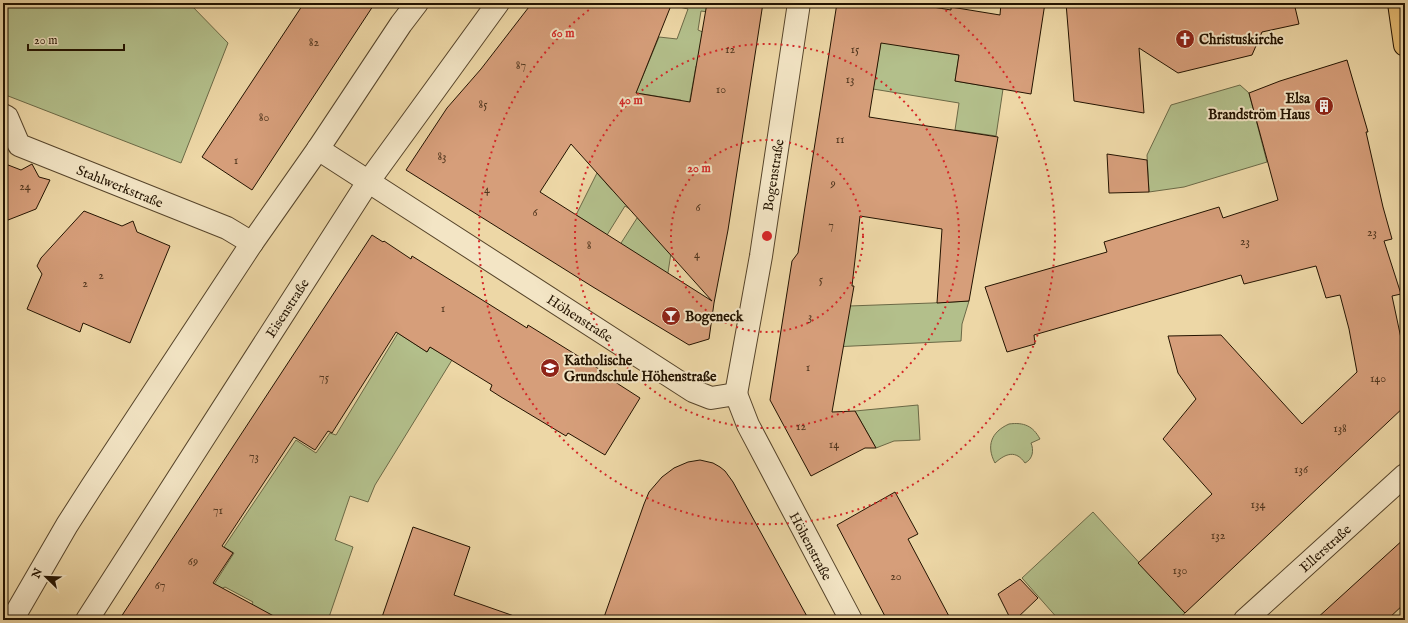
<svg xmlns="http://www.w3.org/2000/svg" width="1408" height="623" viewBox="0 0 1408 623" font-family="'IM FELL English',serif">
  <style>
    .green { fill: #b3bf8b; stroke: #6b6946 }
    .building { fill: #d69e7a; stroke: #231300; fill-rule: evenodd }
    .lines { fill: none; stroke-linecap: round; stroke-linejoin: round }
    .minor-casing { stroke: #56442a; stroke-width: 24 }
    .tertiary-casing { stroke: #56442a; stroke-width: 24 }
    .primary-casing { stroke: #231300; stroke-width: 24 }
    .minor { stroke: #f3e5c5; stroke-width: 22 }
    .tertiary { stroke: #f3e5c5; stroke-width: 22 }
    .primary { stroke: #e6bc73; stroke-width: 22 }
    .ring { fill: none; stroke: #d62828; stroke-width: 2; stroke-dasharray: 2 4 }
    .labels { text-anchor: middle; stroke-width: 4; stroke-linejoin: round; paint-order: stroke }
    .number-label { font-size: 12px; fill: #50361e }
    .poi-label { font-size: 14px; font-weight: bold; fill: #231300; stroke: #f3e5c5; text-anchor: start }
    .street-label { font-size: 14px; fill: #231300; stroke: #f3e5c5 }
    .centre { fill: #d62828; stroke: #f3e5c5; stroke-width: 2 }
    .ring-label { font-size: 12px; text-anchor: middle; font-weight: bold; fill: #d62828; stroke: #f3e5c5; stroke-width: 4; stroke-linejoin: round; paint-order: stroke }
  </style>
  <rect width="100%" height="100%" fill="#edd7a6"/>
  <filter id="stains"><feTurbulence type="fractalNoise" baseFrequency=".005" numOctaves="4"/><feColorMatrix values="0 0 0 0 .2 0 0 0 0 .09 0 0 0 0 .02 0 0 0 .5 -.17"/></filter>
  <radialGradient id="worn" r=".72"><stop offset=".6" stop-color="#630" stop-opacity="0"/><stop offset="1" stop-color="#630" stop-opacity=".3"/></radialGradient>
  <g class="green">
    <polygon points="3,3 189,3 228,43 181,163 3,94"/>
    <polygon points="672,3 716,3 715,13 701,11 698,30 705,33 700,65 696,66 689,105 680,104 681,100 636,93 635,95 659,37 677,39 688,9 671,5"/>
    <polygon points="905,25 902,46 959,55 955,81 1003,89 996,136 955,130 959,103 873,89 882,36"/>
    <polygon points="1240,85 1249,93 1267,162 1184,187 1149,192 1147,155 1171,105"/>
    <polygon points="597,173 612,190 620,181 673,240 667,279 614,254 639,215 625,206 607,235 576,215"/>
    <polygon points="969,301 962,324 961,341 832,347 849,306 932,303"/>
    <polygon points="398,333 427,352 430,347 452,360 375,485 368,502 350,496 335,540 353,547 328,620 243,620 253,602 225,587 215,592 211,589 234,553 224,547 296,440 316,453 330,433 336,435"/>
    <polygon points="918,405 920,440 894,441 876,448 855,411"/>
    <path d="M1009,424C1024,422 1033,426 1040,439L1031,443C1034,450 1033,459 1025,463C1016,450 1006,453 995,463C986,446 991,432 1009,424Z"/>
    <polygon points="1093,512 1185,613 1177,620 1059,620 1022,578"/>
  </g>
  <g class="building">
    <polygon points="304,3 375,3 252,190 202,157"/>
    <path d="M532,3H672L636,93L690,102L707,3H763L728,230L714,303L709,339L689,345L593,287L406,170L447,108L481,69ZM571,144L712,301L540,192Z"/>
    <polygon points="837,3 909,3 951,10 951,7 1000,15 1001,3 1045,3 1031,94 955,81 959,55 881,43 869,117 998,137 969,301 937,303 942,229 860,216 852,286 854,286 832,412 855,411 876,448 865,448 811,476 770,400 792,261 798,253 805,207"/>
    <polygon points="1066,3 1294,3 1299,24 1262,32 1252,55 1178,73 1139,48 1144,113 1074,101"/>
    <polygon points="1347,60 1368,132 1366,132 1383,207 1392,239 1384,241 1401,294 1392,296 1405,357 1405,406 1185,613 1138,563 1212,494 1163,439 1196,399 1178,373 1168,336 1221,335 1302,424 1357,372 1349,329 1340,295 1326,298 1316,266 1244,284 1241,275 1034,335 1035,344 1007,352 985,287 1107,252 1104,242 1219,207 1223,218 1278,200 1249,93 1280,81"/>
    <polygon points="1107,154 1147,160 1149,192 1109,193"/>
    <polygon points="3,163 21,170 32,164 39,177 50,180 36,209 3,222"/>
    <polygon points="84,211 122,226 133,221 137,232 170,246 130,343 83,323 80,332 27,309 42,274 37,266 41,258"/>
    <polygon points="372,235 383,242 384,241 411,259 412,256 527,328 528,325 599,369 598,371 640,398 605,455 568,433 566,436 501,397 490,390 492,385 430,347 427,352 396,332 332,433 328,431 315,450 294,437 222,546 233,553 213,583 281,620 119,620"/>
    <polygon points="700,460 713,463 720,467 725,471 733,482 809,620 603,620 644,504 649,492 662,477 674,468 688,462"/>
    <polygon points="895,492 918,534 908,539 951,620 887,620 837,525"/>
    <polygon points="413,527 470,547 454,595 514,616 513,620 381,620"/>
    <polygon points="1405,538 1405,603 1387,620 1315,620"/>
    <polygon points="1020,579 1038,598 1015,620 1011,620 998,594"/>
  </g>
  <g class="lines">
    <g class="minor-casing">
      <g id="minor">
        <polyline points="3,115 7,117 19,145 227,228 252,243"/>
        <polyline points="318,149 693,391 711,398 736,394 748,425 851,620"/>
        <polyline points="736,394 761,256 799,3"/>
        <polyline points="12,620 67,525 92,486 252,243 318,149 401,24 417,3"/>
        <polyline points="87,620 368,182 498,3"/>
      </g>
    </g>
    <g class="tertiary-casing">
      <polyline id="tertiary" points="1245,620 1405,475"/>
    </g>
    <g class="primary-casing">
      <polyline id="primary" points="1399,3 1405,45"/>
    </g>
    <use href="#minor" class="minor"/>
    <use href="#tertiary" class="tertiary"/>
    <use href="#primary" class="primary"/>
  </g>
  <g class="ring">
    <circle cx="767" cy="236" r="96"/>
    <circle cx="767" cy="236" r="192"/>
    <path d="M936 3A288 288 0 1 1 598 3"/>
  </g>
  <defs>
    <g id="church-disc" transform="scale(1)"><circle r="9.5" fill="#8f2418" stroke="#f3e5c5"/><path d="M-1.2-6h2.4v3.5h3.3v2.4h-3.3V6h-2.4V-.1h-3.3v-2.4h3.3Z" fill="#fff"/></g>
    <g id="building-disc" transform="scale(1)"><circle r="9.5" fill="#8f2418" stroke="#f3e5c5"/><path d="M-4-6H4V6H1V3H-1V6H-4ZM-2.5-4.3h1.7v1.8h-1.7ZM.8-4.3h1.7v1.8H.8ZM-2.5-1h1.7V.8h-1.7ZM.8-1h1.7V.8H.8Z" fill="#fff"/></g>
    <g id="bar-disc" transform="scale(1)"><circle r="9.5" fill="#8f2418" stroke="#f3e5c5"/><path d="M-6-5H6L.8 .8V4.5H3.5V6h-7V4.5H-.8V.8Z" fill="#fff"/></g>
    <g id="school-disc" transform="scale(1)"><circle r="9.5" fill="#8f2418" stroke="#f3e5c5"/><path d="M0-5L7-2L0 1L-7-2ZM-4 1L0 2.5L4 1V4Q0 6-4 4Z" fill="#fff"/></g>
  </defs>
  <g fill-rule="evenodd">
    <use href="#church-disc" x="1185" y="39"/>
    <use href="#building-disc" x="1324" y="106"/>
    <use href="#bar-disc" x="671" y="316"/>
    <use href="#school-disc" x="550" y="368"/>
  </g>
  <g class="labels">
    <g class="number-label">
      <text x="314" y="46">82</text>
      <text x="730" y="53">12</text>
      <text x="855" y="53">15</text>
      <text x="521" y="69">87</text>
      <text x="850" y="83">13</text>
      <text x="721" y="93">10</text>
      <text x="483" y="108">85</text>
      <text x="264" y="121">80</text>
      <text x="840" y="143">11</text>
      <text x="442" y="160">83</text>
      <text x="236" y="164">1</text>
      <text x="833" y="187">9</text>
      <text x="25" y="190">24</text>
      <text x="487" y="193">4</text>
      <text x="698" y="211">6</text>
      <text x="535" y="216">6</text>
      <text x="831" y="229">7</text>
      <text x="1372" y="236">23</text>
      <text x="1245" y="245">23</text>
      <text x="589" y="249">8</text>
      <text x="697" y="258">4</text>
      <text x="101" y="279">2</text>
      <text x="821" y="283">5</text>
      <text x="85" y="287">2</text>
      <text x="443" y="312">1</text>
      <text x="810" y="320">3</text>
      <text x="808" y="371">1</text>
      <text x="324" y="381">75</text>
      <text x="1378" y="382">140</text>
      <text x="801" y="430">12</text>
      <text x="1340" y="432">138</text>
      <text x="834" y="448">14</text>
      <text x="254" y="460">73</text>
      <text x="1301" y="473">136</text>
      <text x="1258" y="508">134</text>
      <text x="218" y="514">71</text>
      <text x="1218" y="539">132</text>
      <text x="193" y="565">69</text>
      <text x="1180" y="574">130</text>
      <text x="896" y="580">20</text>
      <text x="160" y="589">67</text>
    </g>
    <g class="poi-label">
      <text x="1199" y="44">Christuskirche</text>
      <text x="1310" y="103" text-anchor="end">Elsa<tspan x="1310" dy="16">Brandström Haus</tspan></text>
      <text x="685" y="321">Bogeneck</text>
      <text x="564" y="365">Katholische<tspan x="564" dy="16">Grundschule Höhenstraße</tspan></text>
    </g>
    <g class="street-label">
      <text transform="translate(773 175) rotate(-81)" y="5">Bogenstraße</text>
      <text transform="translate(120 186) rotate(22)" y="5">Stahlwerkstraße</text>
      <text transform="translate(287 308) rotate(-57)" y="5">Eisenstraße</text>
      <text transform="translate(580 318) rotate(33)" y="5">Höhenstraße</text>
      <text transform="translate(811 546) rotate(62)" y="5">Höhenstraße</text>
      <text transform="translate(1325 548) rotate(-42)" y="5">Ellerstraße</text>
    </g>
  </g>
  <circle cx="767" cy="236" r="6" class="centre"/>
  <g class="ring-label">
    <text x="563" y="37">60 m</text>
    <text x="631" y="104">40 m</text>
    <text x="699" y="172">20 m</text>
  </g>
  <rect width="1408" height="623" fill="none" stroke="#edd7a6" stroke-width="16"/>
  <rect x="4" y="4" width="1400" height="615" fill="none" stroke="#231300" stroke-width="2"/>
  <rect x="8" y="8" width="1392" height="607" fill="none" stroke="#231300"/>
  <g transform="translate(46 577) rotate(293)" stroke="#f3e5c5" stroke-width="3" paint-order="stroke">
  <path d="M0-3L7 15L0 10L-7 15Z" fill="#231300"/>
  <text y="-6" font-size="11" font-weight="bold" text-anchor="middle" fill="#231300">N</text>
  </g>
  <path d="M28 44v6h96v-6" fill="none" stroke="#231300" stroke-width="2"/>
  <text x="34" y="44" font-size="12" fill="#231300" stroke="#f3e5c5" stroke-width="3" paint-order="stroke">20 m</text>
  <rect width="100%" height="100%" filter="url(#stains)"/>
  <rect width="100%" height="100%" fill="url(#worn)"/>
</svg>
